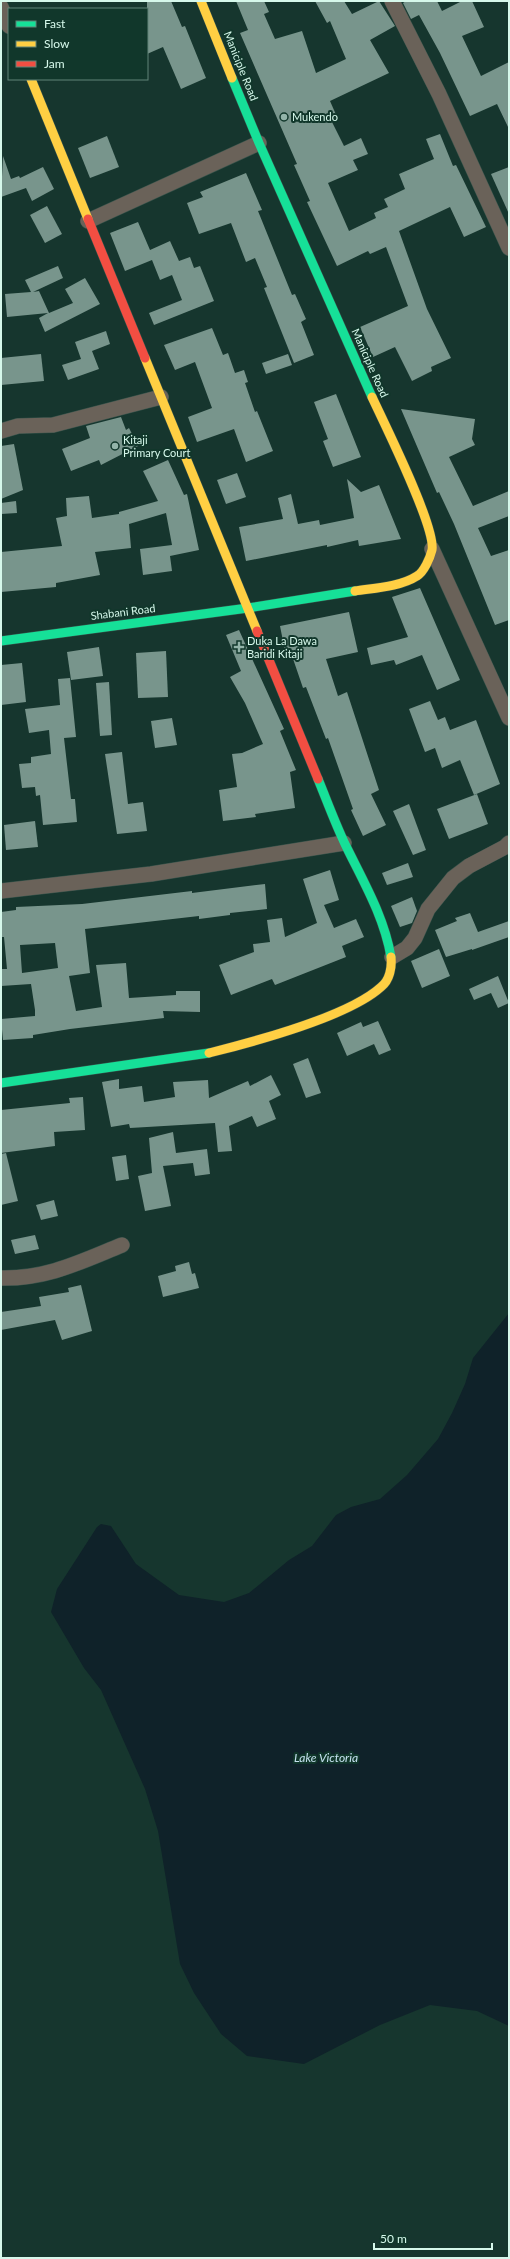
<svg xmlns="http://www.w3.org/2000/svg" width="510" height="2259" viewBox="0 0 510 2259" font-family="Lato,sans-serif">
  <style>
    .water { fill: #0f2229 }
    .building { fill: #78958c; fill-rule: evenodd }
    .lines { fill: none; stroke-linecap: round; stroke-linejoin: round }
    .street-casing { stroke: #37534b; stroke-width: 16 }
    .fast-casing { stroke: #37534b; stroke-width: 10 }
    .slow-casing { stroke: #37534b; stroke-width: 10 }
    .jam-casing { stroke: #37534b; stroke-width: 10 }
    .street { stroke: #6a6259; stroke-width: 15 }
    .fast { stroke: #16e098; stroke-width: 9 }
    .slow { stroke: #ffcf43; stroke-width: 9 }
    .jam { stroke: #f24e42; stroke-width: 9 }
    .poi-dot { fill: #93b4a9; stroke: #11372b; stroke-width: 1.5 }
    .labels { text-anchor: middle; stroke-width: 4; stroke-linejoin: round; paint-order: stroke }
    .street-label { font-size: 11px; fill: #d6f8eb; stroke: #11372b }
    .poi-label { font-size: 11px; fill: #d6f8eb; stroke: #11372b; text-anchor: start }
    .water-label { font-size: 12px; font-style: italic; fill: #c5e1ef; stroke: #11372b }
  </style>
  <rect width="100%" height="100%" fill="#16362e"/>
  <polygon class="water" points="509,1313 509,2026 477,2011 430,2005 380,2025 304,2064 247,2056 221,2034 194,1993 180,1964 158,1831 145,1789 101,1690 84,1668 51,1612 57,1589 97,1527 101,1524 111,1526 136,1564 179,1595 224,1602 249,1593 289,1560 312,1546 336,1515 351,1507 380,1499 407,1475 438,1439 452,1413 465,1384 473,1358"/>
  <g class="building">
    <polygon points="147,1 171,1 182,27 185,26 206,78 181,89 163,47 147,54"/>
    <polygon points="236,1 264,1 269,12 264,14 275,39 302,31 316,73 346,59 330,21 327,23 315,1 344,1 352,14 379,1 395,26 370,40 389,73 330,101 337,117 331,120 344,146 361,138 368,154 353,160 358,170 328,183 349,231 376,218 374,213 388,207 384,199 405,189 399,174 434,159 426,139 440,134 453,166 456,165 486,227 464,237 450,207 399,231 427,309 451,358 431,367 432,371 412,381 395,347 373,357 360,327 408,306 386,247 370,254 368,251 337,266 307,202 310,201 294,165 297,164 240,33 248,30"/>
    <polygon points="406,1 437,1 442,11 462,1 472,1 484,27 462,36 481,76 509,62 509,129 497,104 470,116 440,53 419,15 411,19 403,3"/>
    <polygon points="107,136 119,167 90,178 78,148"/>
    <polygon points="3,156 11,179 19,176 20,178 43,167 54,189 32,201 26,188 1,197"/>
    <polygon points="509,167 509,214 491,174"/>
    <polygon points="246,173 262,210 258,211 292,295 295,294 306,319 301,322 314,355 294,363 264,288 267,287 255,258 246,262 231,223 199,234 187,203 203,197 200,192"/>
    <polygon points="47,206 62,234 45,243 30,215"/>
    <polygon points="138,222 150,250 170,241 179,261 190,257 194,268 200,266 214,301 154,325 149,313 182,300 172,275 160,280 152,260 125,271 110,233"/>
    <polygon points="58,266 63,278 33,292 39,291 49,313 73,303 65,289 85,278 100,304 45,332 39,318 48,313 7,317 5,294 31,292 25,280"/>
    <polygon points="212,328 223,355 228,353 235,373 244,370 248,382 245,383 255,412 257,411 273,451 246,462 234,429 197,442 188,417 212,408 195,362 175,370 164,345"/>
    <polygon points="106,331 110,344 92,351 99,369 68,380 62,365 81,359 75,342"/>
    <polygon points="41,354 44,381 1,385 1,358"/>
    <polygon points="288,354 292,365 266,374 262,363"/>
    <polygon points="336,394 361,457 333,467 323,441 328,439 314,402"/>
    <polygon points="401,409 475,419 472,439 475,445 449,457 473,506 509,491 509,516 478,528 491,556 509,550 509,620 495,625 454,524 439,492 437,493"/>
    <polygon points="121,417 126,430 129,428 138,446 101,465 99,460 71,471 62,449 90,438 86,426"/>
    <polygon points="14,444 23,490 1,499 1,446"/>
    <polygon points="168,460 184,495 187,494 199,550 170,556 172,571 143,575 140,549 172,545 166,513 129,524 131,548 95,552 100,575 56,583 56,587 1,592 1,552 62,546 56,518 67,516 66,498 89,496 92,518 119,514 119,512 158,501 143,471"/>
    <polygon points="237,473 246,497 226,504 217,480"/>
    <polygon points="347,479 361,492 379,485 401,539 359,546 358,540 327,547 327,545 246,561 239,527 283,519 278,498 291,494 298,524 319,520 320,525 354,518"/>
    <polygon points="16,501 17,513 1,514 1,503"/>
    <polygon points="420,588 460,680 437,690 422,655 396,665 394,660 371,665 367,648 408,637 392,597"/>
    <polygon points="349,612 358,652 326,659 338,696 347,692 379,790 371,794 386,825 363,836 351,810 353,809 328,738 326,739 306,687 303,688 290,650 285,651 280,626"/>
    <polygon points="239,630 284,729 280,731 296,770 290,772 295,808 255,814 256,817 223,821 219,790 237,787 232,754 242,753 263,744 245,703 230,677 241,671 226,635"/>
    <polygon points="99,647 103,676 71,680 67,652"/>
    <polygon points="166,651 168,697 138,698 136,653"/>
    <polygon points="22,663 26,702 1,705 1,665"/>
    <polygon points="70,678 76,737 64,738 71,799 75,799 77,822 43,825 40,795 36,796 35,787 22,788 19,764 31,763 31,757 51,754 49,730 29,733 25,709 60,705 58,679"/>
    <polygon points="109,682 112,735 100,736 96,683"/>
    <polygon points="430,701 438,720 445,717 450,730 476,720 500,784 474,795 460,760 442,768 435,748 425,752 409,709"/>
    <polygon points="172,718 177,745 155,748 151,721"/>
    <polygon points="122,752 128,804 143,802 147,831 117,834 105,754"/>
    <polygon points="477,794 488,824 449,839 437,809"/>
    <polygon points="409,804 426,850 413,855 393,811"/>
    <polygon points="35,821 38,847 6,850 4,825"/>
    <polygon points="408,863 413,877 387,885 382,873"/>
    <polygon points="330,870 339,900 324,905 334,928 356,919 364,937 342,946 346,957 275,985 272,979 231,995 219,965 254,952 253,944 270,942 267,920 282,918 285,937 317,923 303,879"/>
    <path d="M265,884L267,909L230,913V915L199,919V916L85,929L90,973L69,976L76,1011L102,1007L96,965L126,963L129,998L176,995V991H200V1012L163,1011L164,1018L70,1029L33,1035V1038L3,1040L1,1019L35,1016V1010L31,984L1,986V969H7L4,937H1V912L16,910V907L82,904L192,891V893ZM55,943L58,968L22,973L20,945Z"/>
    <polygon points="412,897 417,911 412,923 400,927 391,906"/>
    <polygon points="470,913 478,932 509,921 509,937 472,950 472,949 446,957 435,930 457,921 455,918"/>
    <polygon points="439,949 450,976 422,988 411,961"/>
    <polygon points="498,976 509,1003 498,1008 491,993 474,1000 469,989"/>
    <polygon points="378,1021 391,1050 379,1055 374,1044 347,1056 337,1033 361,1022 363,1027"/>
    <polygon points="308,1058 321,1093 306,1098 293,1064"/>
    <polygon points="271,1075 281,1095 269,1101 276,1119 257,1127 252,1116 229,1126 232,1151 218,1152 215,1123 130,1128 129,1124 111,1127 102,1082 119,1079 119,1089 142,1086 144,1102 175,1097 173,1082 208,1080 209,1098 248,1081 250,1086"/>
    <polygon points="83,1097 85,1130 54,1132 55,1146 1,1153 1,1110 70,1103 69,1098"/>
    <polygon points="173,1132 176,1153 207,1149 210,1174 195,1176 193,1163 163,1166 171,1206 145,1211 138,1176 152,1173 149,1138"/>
    <polygon points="6,1153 18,1201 1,1205 1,1154"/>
    <polygon points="126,1155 129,1179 116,1181 112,1157"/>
    <polygon points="54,1200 58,1216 41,1220 36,1205"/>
    <polygon points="35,1235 39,1249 15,1254 11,1240"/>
    <polygon points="189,1262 192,1274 195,1273 199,1288 163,1297 158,1276 176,1271 175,1266"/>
    <polygon points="81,1285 92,1331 62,1340 55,1320 1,1330 1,1312 41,1306 39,1297 69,1292 68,1288"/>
  </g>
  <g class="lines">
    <g class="street-casing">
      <g id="street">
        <polyline points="392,1 439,94 509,248"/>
        <polyline points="1,7 9,26"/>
        <polyline points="88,221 259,143"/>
        <polyline points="1,431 18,426 53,425 161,397"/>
        <polyline points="432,549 509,718"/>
        <polyline points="1,891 151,874 344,843"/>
        <polyline points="392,957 407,948 415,938 428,909 453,878 469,866 505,847 509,843"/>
        <path d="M1,1278C47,1279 80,1262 122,1245"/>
      </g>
    </g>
    <g class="fast-casing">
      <g id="fast">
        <polyline points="232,78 259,143 372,397"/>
        <polyline points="1,641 248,608 355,591"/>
        <path d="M318,779C327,801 335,823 345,844C363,881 384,916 391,957"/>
        <polyline points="1,1083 209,1053"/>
      </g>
    </g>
    <g class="slow-casing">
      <g id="slow">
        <polyline points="201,1 232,78"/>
        <polyline points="31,79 88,219"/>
        <polyline points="145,358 257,631"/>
        <path d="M355,591C374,588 400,587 417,576C424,572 430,558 432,550C436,527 384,423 372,397"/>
        <path d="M209,1053C253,1042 348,1017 381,987C390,980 392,967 391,957"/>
      </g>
    </g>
    <g class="jam-casing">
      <g id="jam">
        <polyline points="88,219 145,358"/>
        <polyline points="257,631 318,779"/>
      </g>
    </g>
    <use href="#street" class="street"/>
    <use href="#fast" class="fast"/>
    <use href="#slow" class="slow"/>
    <use href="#jam" class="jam"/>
  </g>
  <g class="poi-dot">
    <circle cx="284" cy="117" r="4"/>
    <circle cx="115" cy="446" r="4"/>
    <path d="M237 641h4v4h4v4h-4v4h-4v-4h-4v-4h4z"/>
  </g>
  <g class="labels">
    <g class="street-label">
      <text transform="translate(241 66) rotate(68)" y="4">Maniciple Road</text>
      <text transform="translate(370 363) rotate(66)" y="4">Maniciple Road</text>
      <text transform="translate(123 612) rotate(-7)" y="4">Shabani Road</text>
    </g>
    <g class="poi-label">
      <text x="292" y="121">Mukendo</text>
      <text x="123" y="444">Kitaji<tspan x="123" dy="13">Primary Court</tspan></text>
      <text x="247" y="645">Duka La Dawa<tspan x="247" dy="13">Baridi Kitaji</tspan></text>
    </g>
    <g class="water-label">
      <text x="326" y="1762">Lake Victoria</text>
    </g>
  </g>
  <rect width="510" height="2259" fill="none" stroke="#d6f8eb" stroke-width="4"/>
  <rect x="8" y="8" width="140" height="72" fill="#11372b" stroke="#608478"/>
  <rect x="16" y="21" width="20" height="6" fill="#16e098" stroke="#608478"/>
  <text x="44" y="28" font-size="12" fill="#d6f8eb">Fast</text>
  <rect x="16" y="41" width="20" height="6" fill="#ffcf43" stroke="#608478"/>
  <text x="44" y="48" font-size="12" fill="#d6f8eb">Slow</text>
  <rect x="16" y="61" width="20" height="6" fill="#f24e42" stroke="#608478"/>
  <text x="44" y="68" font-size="12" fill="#d6f8eb">Jam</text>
  <path d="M374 2243v6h118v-6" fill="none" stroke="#d6f8eb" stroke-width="2"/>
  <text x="380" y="2243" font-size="12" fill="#d6f8eb" stroke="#11372b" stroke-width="3" paint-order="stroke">50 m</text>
</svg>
